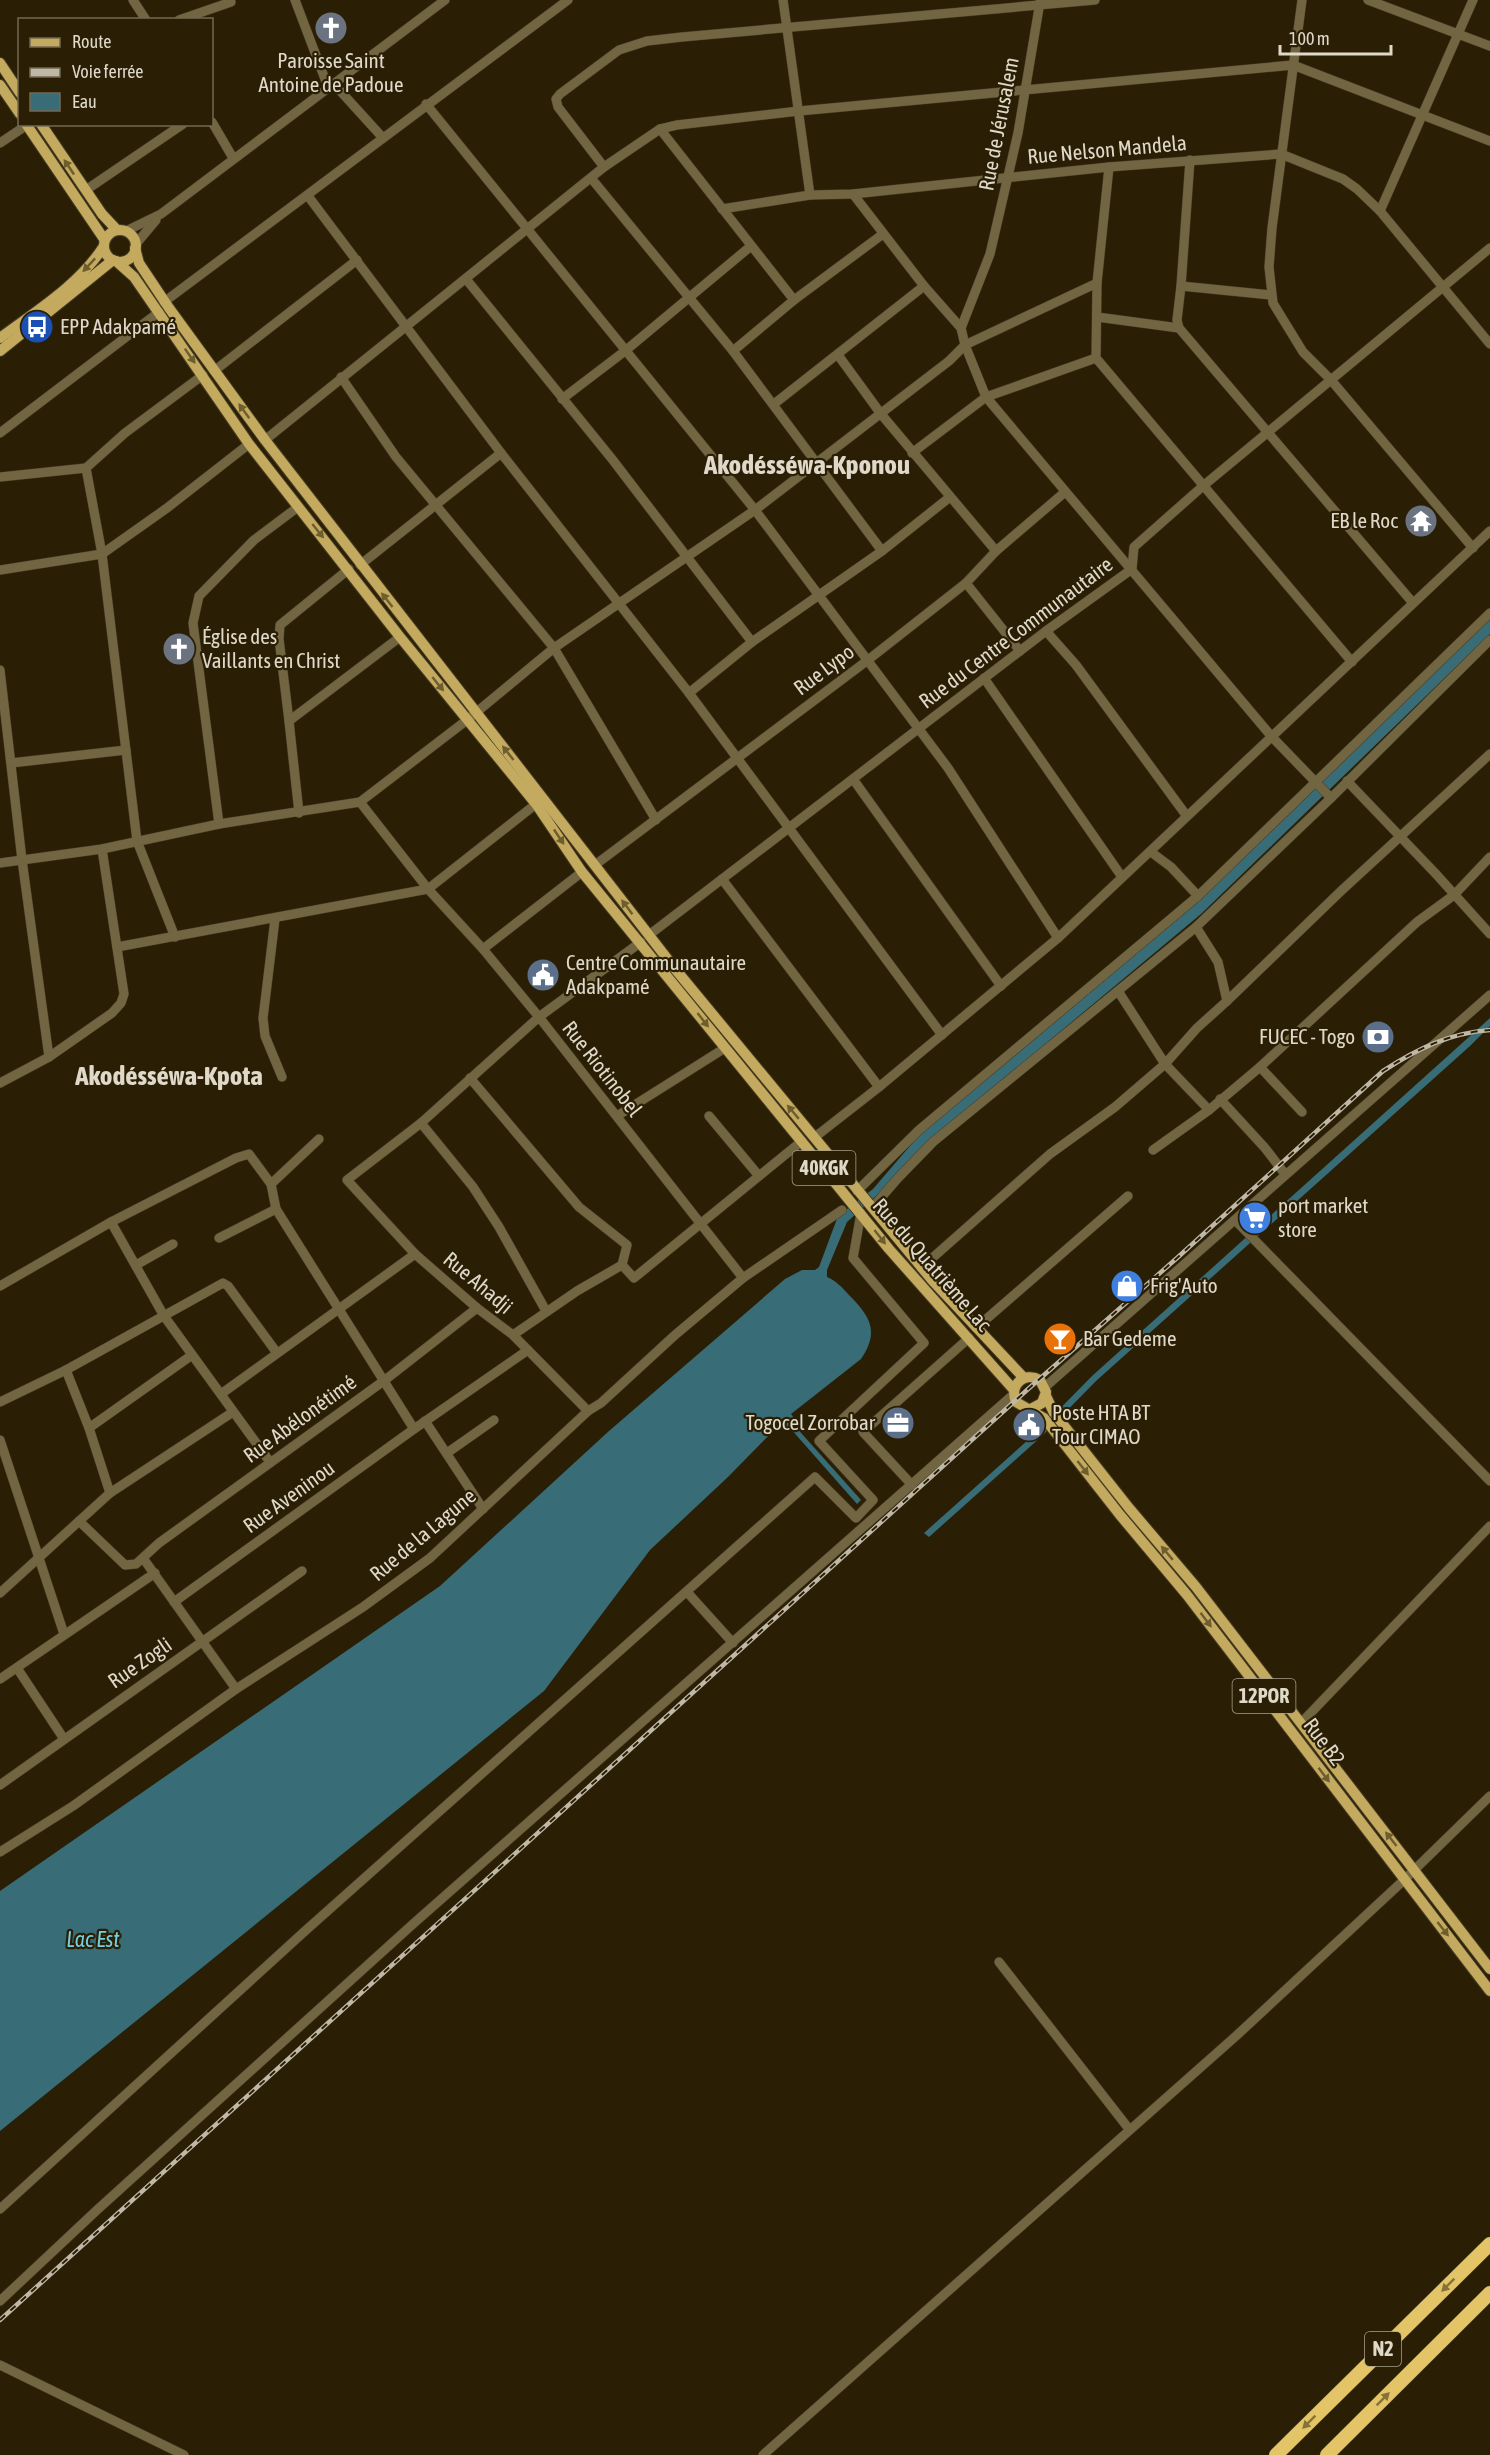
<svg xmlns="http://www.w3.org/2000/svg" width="1490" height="2455" viewBox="0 0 1490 2455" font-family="'Asap Condensed',sans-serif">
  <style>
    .water { fill: #386c76 }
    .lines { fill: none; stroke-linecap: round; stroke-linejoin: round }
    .minor-casing { stroke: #473d25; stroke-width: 10 }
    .major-casing { stroke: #473d25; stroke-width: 12 }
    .highway-casing { stroke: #473d25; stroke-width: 15 }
    .minor { stroke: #716542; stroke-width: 9 }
    .major { stroke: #c3aa5e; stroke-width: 10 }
    .highway { stroke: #e3c568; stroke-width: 14 }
    .rail-casing { stroke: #c0b8a7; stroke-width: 4.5 }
    .rail { stroke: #2a1f05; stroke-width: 2; stroke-dasharray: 7; stroke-linecap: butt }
    .oneway { fill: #6f5e2d }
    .oneway2 { fill: #867236 }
    .labels { text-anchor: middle; stroke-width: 4.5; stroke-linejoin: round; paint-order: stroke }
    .shield { fill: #2a1f05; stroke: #a9a18f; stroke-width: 1.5 }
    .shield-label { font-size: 20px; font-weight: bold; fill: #e0d9ca }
    .poi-label { font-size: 21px; fill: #e0d9ca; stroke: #2a1f05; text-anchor: start }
    .street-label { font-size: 21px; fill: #e0d9ca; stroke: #2a1f05 }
    .water-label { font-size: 22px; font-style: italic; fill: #76cfdf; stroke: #2a1f05 }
    .district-label { font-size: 27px; font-weight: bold; fill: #e0d9ca; stroke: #2a1f05 }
  </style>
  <rect width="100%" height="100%" fill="#2a1f05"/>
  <g class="water">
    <path d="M1490,619V634L1201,914L1049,1041L847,1222L827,1270V1277C836,1281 842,1287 848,1294C870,1316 880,1331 861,1359L791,1414L794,1418V1425L861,1500L857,1504L790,1428L779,1425L728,1477L650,1550L544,1691L0,2131V1891L440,1586L609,1431L785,1279L802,1270H815L819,1267L838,1216L873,1189L921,1133L1197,903Z"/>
    <polygon points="1490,1018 1490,1026 1470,1046 1096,1381 1042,1436 929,1537 924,1533 1038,1431 1092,1376"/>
  </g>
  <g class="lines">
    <g class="minor-casing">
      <g id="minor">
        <polyline points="133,0 146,20"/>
        <polyline points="295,0 328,87"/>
        <polyline points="783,0 810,195"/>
        <polyline points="1302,0 1272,228 1269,267 1273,303 1303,352 1331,380 1473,548"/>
        <polyline points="1368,0 1490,46"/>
        <polyline points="179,20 231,2 230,0"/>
        <polyline points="333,83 383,138"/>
        <polyline points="426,104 755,510 948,768 1058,938"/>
        <polyline points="212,122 233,158"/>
        <polyline points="660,129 794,300"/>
        <polyline points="0,143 27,125"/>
        <polyline points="1190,160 1181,286 1177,320 1179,328 1413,603"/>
        <polyline points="604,167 558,107 556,99 560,94 619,50 647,41 682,37 1095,0"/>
        <polyline points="1109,167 1097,283 1096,358 1352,662"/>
        <polyline points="591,178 733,351 882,551"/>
        <polyline points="86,190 183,124"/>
        <polyline points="853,194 924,286 961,328 965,345 986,397 1272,737 1331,798"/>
        <polyline points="308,196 501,453 689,693 942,1035"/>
        <polyline points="722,209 810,195 853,194 1109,167 1281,154 1343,179 1357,189 1380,211 1490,344"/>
        <polyline points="1380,211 1473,0"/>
        <polyline points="126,231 161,214 445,0"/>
        <polyline points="135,245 156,220"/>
        <polyline points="466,279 612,459 752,642"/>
        <polyline points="1181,286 1271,295"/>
        <polyline points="164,302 568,0"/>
        <polyline points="1097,317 1179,328"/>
        <polyline points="961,328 990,254 1018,133 1040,2"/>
        <polyline points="733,351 794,300 883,234"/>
        <polyline points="838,355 881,414 996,551"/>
        <polyline points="214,371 357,260"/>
        <polyline points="341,377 396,457 554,648 656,820"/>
        <polyline points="562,399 625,351 751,246"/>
        <polyline points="774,404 924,286"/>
        <polyline points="0,433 159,312"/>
        <polyline points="265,440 604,167 660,129 677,125 799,111 1293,65 1490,141"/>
        <polyline points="912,453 986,397 1096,358"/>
        <polyline points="86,468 125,433 203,375"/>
        <polyline points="0,477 86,468 102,554 137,841 175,937"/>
        <polyline points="360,565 501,453"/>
        <polyline points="0,570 102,554 167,508 249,444"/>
        <polyline points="966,583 1020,651"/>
        <polyline points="1046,631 1076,665 1186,815"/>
        <polyline points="0,670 22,860 49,1057"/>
        <polyline points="984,678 1122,877"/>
        <polyline points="689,693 752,642 882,551 950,497"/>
        <polyline points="289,721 279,639 280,625 349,569"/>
        <polyline points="11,763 126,750"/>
        <polyline points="853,779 1001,986"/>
        <polyline points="1347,781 1436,874 1490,934"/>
        <polyline points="360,802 428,889 483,949 539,1017 743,1278"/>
        <polyline points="299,813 289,721 400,637"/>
        <polyline points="219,824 193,623 199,596 254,540 298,507"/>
        <polyline points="1151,852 1171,867 1198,896"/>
        <polyline points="0,863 102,849 219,824 360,802 467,720 554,648 755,510 949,361 965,345 1097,283"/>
        <polyline points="595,865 868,660 966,583 996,551 1065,492"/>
        <polyline points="722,879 879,1087"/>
        <polyline points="275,919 263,1018 265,1036 282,1077"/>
        <polyline points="1196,927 1218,962 1227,1001"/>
        <polyline points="649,935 1046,631 1132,569 1134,547 1203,486 1490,248"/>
        <polyline points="117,947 428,889 536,804"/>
        <polyline points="483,949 582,872"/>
        <polyline points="1118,991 1165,1064 1209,1110"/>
        <polyline points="1260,1067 1302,1112"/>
        <polyline points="470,1078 579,1207 627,1245 622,1265 634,1278 802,1141"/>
        <polyline points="0,1083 49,1057 112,1013 121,1003 124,994 102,849"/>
        <polyline points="1220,1099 1265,1148 1285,1174"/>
        <polyline points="617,1116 725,1048"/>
        <polyline points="709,1116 759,1176"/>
        <polyline points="421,1123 473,1187 499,1227 546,1311"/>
        <polyline points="815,1137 879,1087 1058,938 1490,531"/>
        <polyline points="1153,1150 1209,1110 1260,1067 1417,922 1454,895 1490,857"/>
        <polyline points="271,1184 319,1139"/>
        <polyline points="857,1191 919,1130 1198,896 1490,613"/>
        <polyline points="872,1208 898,1178 933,1142 1196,927 1331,798 1490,640"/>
        <polyline points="1235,1220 1490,1481"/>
        <polyline points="111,1222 164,1316 270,1462"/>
        <polyline points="219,1238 276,1209"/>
        <polyline points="136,1265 173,1244"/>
        <polyline points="921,1268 1050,1154 1115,1107 1165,1064 1197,1028 1227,1001 1341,891 1490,754"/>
        <polyline points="0,1286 111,1222 236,1158 249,1154 271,1184 276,1209 414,1429"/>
        <polyline points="976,1328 1128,1196"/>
        <polyline points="513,1335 577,1291 622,1265"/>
        <polyline points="66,1370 89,1428 110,1493"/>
        <polyline points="1045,1387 1490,995"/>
        <polyline points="221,1394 415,1254"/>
        <polyline points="0,1402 66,1370 223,1283 228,1286 277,1353"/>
        <polyline points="588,1411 513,1335 477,1308 415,1254 347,1180 421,1123 539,1017 641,942"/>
        <polyline points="425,1421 483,1509"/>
        <polyline points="89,1428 192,1355"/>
        <polyline points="0,1440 64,1634"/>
        <polyline points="447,1453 494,1420"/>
        <polyline points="912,1485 863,1432 969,1338"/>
        <polyline points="79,1521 125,1565 136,1564 159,1543 385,1380 477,1308"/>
        <polyline points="143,1558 236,1689"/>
        <polyline points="687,1592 733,1643"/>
        <polyline points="0,1593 110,1493 233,1412"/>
        <polyline points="174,1602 414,1429 528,1350"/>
        <polyline points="17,1668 64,1739"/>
        <polyline points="0,1679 155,1573"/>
        <polyline points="1301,1723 1490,1526"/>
        <polyline points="0,1785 302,1571"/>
        <polyline points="0,1852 73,1806 236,1689 363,1607 430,1558 588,1411 601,1403 675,1335 743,1278 842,1210"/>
        <polyline points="999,1962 1129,2129"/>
        <polyline points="0,2209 305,1931 815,1477 856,1518 873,1500 819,1441 924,1343 853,1258 861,1213"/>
        <polyline points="0,2301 97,2210 413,1924 1014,1394"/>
        <polyline points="0,2365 184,2455"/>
        <polyline points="763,2455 1236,2036 1404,1880 1490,1796"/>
      </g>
    </g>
    <g class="major-casing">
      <g id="major">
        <polyline points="0,63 20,93"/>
        <polyline points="0,85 20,114"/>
        <polyline points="26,124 104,239"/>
        <polyline points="41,124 102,214 117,230"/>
        <circle cx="120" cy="246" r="16"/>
        <polyline points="135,248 139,263 169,308 265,440 676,970 932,1280 1024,1378"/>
        <polyline points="116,261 134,277 249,444 400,637 536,804 582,872 889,1249 1014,1390"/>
        <path d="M0,338C36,311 79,285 104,246"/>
        <polyline points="0,351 113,260"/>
        <polyline points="1046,1396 1054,1413 1129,1508 1196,1587 1490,1969"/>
        <path d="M1031,1409L1042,1403L1046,1392L1040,1380C1024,1371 1009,1385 1016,1402L1044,1418L1120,1515L1187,1595L1490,1991"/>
      </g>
    </g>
    <g class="highway-casing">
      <g id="highway">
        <polyline points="1276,2455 1490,2244"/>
        <polyline points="1327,2455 1490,2293"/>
      </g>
    </g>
    <use href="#minor" class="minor"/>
    <use href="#major" class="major"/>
    <use href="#highway" class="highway"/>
    <g class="rail-casing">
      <path id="rail" d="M0,2320L1027,1390L1177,1258L1383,1071C1417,1049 1449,1033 1490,1030"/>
    </g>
    <use href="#rail" class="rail"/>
  </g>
  <defs><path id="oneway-solid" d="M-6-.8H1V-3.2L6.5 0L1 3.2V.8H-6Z" transform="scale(1.5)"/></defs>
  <g class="oneway">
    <use href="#oneway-solid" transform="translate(69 167) rotate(-124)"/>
    <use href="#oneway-solid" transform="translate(89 265) rotate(133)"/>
    <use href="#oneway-solid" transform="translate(190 356) rotate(55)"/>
    <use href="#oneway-solid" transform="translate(244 411) rotate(-126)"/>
    <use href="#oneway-solid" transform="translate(318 531) rotate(51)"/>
    <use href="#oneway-solid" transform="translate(387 600) rotate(-128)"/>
    <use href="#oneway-solid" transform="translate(438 684) rotate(51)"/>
    <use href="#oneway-solid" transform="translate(508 753) rotate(-128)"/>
    <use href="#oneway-solid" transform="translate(559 837) rotate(56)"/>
    <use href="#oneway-solid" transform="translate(627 907) rotate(-127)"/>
    <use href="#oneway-solid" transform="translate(703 1020) rotate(52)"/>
    <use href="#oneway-solid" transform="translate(793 1112) rotate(-130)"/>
    <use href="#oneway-solid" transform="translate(880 1237) rotate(52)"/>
    <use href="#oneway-solid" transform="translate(1083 1468) rotate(52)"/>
    <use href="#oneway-solid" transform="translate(1167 1553) rotate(-130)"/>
    <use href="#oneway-solid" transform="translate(1206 1620) rotate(53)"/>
    <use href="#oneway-solid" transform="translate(1324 1775) rotate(53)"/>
    <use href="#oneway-solid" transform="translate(1391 1839) rotate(-128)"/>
    <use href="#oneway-solid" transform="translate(1443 1929) rotate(52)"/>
  </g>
  <g class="oneway2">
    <use href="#oneway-solid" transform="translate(1448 2285) rotate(135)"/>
    <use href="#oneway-solid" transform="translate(1383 2399) rotate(-45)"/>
    <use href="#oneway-solid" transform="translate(1309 2422) rotate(135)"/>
  </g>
  <defs>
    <g id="church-disc" transform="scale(1.725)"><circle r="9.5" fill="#6b7280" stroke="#2a1f05"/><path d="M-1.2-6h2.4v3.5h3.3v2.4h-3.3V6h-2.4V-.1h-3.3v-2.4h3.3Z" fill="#fff"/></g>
    <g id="bus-disc" transform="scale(1.725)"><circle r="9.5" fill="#1a4fb4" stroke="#2a1f05"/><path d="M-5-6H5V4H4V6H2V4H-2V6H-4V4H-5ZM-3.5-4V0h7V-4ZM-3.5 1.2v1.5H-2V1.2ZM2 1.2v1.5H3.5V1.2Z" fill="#fff"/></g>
    <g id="temple-disc" transform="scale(1.725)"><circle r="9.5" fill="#6b7280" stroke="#2a1f05"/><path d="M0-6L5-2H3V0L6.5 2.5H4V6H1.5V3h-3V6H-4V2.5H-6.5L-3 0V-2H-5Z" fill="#fff"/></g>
    <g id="civic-disc" transform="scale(1.725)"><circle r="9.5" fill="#5c6f8a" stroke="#2a1f05"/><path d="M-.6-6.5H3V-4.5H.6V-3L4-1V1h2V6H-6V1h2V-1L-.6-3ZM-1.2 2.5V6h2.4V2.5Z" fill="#fff"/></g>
    <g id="bank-disc" transform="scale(1.725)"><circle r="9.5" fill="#5c6f8a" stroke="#2a1f05"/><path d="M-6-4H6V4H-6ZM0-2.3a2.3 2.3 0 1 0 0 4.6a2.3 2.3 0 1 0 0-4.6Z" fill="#fff"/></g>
    <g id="supermarket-disc" transform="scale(1.725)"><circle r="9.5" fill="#3f7fe0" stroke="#2a1f05"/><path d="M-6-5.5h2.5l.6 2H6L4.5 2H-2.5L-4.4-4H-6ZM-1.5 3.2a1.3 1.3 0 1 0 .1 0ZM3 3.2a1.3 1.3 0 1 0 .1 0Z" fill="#fff"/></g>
    <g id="shop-disc" transform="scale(1.725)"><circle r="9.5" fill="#3f7fe0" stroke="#2a1f05"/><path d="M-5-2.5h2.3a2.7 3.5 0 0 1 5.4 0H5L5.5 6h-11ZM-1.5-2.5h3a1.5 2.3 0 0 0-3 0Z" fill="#fff"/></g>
    <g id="bar-disc" transform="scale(1.725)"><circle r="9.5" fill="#e8710a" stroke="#2a1f05"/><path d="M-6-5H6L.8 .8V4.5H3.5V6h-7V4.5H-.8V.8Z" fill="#fff"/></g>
    <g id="office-disc" transform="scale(1.725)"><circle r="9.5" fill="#5c6f8a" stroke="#2a1f05"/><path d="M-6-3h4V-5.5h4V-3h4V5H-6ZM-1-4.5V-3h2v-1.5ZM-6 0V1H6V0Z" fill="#fff"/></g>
  </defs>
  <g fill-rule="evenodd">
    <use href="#church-disc" x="331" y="28"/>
    <use href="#bus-disc" x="37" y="327"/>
    <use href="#temple-disc" x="1421" y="521"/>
    <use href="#church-disc" x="179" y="649"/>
    <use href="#civic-disc" x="543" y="975"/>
    <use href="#bank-disc" x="1378" y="1037"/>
    <use href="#supermarket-disc" x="1255" y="1218"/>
    <use href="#shop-disc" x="1127" y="1286"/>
    <use href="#bar-disc" x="1060" y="1339"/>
    <use href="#office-disc" x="898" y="1423"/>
    <use href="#civic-disc" x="1029" y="1425"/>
  </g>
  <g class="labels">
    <g class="shield">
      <rect x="792.5" y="1151" width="63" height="34" rx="4.5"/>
      <rect x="1232.5" y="1679" width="63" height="34" rx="4.5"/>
      <rect x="1365" y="2332" width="36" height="34" rx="4.5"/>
    </g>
    <g class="shield-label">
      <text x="824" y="1175">40KGK</text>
      <text x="1264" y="1703">12POR</text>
      <text x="1383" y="2356">N2</text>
    </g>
    <g class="poi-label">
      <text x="331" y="68" text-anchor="middle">Paroisse Saint<tspan x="331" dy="24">Antoine de Padoue</tspan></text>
      <text x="60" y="334">EPP Adakpamé</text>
      <text x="1398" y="528" text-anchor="end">EB le Roc</text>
      <text x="202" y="644">Église des<tspan x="202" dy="24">Vaillants en Christ</tspan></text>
      <text x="566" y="970">Centre Communautaire<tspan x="566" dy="24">Adakpamé</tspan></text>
      <text x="1355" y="1044" text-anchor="end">FUCEC - Togo</text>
      <text x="1278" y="1213">port market<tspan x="1278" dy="24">store</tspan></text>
      <text x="1150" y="1293">Frig'Auto</text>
      <text x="1083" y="1346">Bar Gedeme</text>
      <text x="1052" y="1420">Poste HTA BT<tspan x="1052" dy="24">Tour CIMAO</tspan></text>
      <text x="875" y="1430" text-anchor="end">Togocel Zorrobar</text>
    </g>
    <g class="street-label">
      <text transform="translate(999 124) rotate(-79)" y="7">Rue de Jérusalem</text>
      <text transform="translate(1107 150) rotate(-5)" y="7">Rue Nelson Mandela</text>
      <text transform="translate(1016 633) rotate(-37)" y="7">Rue du Centre Communautaire</text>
      <text transform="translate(824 670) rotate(-37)" y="7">Rue Lypo</text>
      <text transform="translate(602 1069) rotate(52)" y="7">Rue Riotinobel</text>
      <text transform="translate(932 1265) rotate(49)" y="7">Rue du Quatrième Lac</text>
      <text transform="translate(478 1283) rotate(40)" y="7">Rue Ahadji</text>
      <text transform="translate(300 1419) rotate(-36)" y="7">Rue Abélonétimé</text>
      <text transform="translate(289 1497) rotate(-36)" y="7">Rue Aveninou</text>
      <text transform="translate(423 1535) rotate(-40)" y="7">Rue de la Lagune</text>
      <text transform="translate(140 1663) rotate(-35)" y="7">Rue Zogli</text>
      <text transform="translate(1324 1742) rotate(53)" y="7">Rue B2</text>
    </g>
    <g class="water-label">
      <text x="93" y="1947">Lac Est</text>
    </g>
    <g class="district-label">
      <text x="807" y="474">Akodésséwa-Kponou</text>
      <text x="169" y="1085">Akodésséwa-Kpota</text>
    </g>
  </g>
  <rect x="18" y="18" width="195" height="108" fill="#2a1f05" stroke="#736954" stroke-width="1.5"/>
  <rect x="30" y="38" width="30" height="9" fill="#c3aa5e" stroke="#736954" stroke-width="1.5"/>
  <text x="72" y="48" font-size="18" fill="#e0d9ca">Route</text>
  <rect x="30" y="68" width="30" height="9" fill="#c0b8a7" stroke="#736954" stroke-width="1.5"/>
  <text x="72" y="78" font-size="18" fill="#e0d9ca">Voie ferrée</text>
  <rect x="30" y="93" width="30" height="18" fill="#386c76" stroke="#736954" stroke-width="1.5"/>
  <text x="72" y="108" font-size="18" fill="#e0d9ca">Eau</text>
  <path d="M1280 45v9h111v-9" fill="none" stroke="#e0d9ca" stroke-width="3"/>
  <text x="1289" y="45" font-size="18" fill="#e0d9ca" stroke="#2a1f05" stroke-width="4.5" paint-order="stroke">100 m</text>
</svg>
